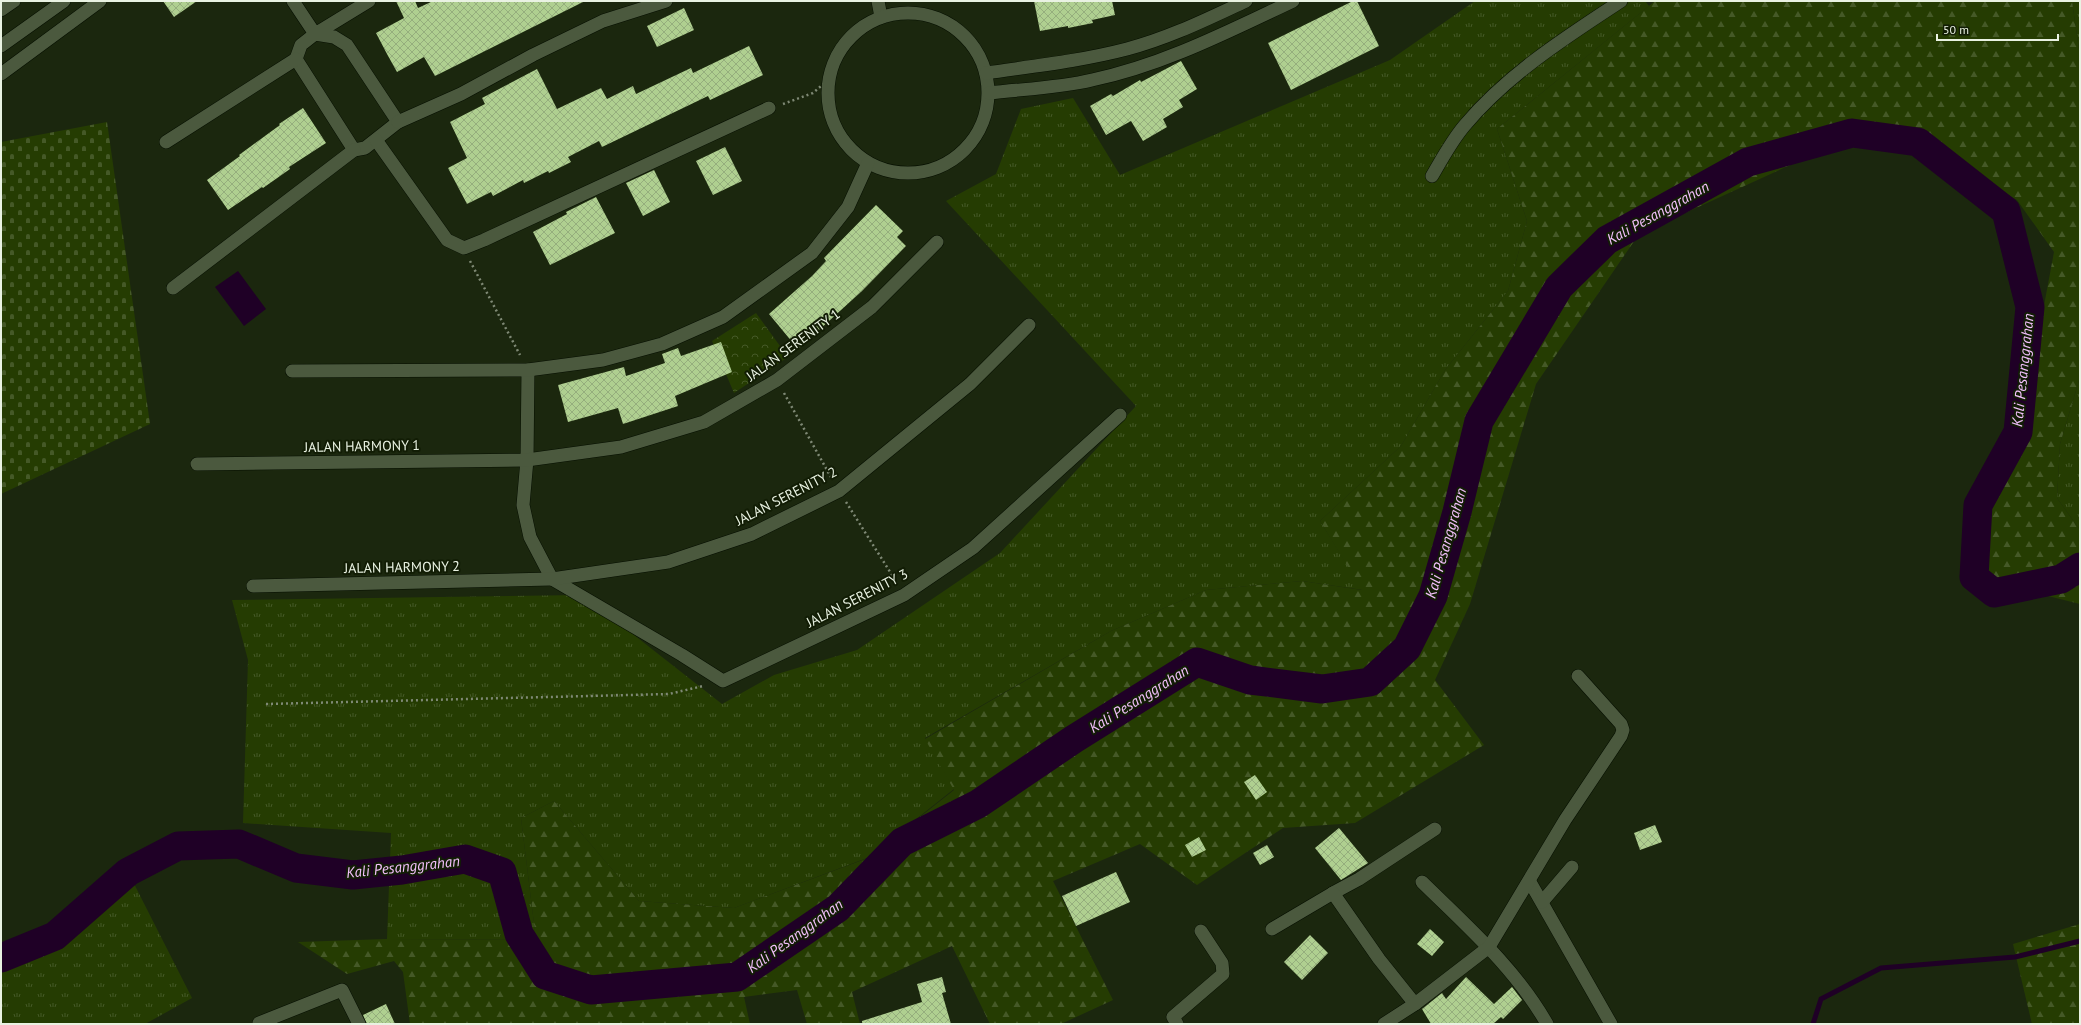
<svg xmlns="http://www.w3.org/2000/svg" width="2081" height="1025" viewBox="0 0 2081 1025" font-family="'PT Sans',sans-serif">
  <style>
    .grass { fill: url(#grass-tufts) }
    .forest { fill: url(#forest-firs) }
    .cemetery { fill: url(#cemetery-stones) }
    .park { fill: url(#park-crowns) }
    .water { fill: #1f0026 }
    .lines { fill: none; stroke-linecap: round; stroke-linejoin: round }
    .stream { stroke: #1f0026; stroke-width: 5 }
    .river { stroke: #1f0026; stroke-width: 29 }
    .building { fill: url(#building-cross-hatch) }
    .minor-casing { stroke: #060f00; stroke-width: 14 }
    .path { stroke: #7f8975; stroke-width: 2.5; stroke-dasharray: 2 3; stroke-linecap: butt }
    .minor { stroke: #4b593e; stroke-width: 13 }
    .labels { text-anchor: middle; stroke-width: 4; stroke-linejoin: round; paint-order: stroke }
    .street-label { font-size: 14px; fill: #e9f2e2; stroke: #121d05 }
    .water-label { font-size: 15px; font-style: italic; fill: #f4c1fd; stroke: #121d05 }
  </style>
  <defs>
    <pattern id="grass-tufts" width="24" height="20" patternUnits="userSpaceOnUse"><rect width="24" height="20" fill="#253c02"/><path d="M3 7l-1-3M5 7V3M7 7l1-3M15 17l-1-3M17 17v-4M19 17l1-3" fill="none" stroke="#455927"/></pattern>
    <pattern id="forest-firs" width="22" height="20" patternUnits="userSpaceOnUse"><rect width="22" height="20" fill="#253c02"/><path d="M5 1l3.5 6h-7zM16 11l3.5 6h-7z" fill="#455927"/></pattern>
    <pattern id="cemetery-stones" width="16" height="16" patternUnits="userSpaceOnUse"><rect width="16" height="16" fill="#253c02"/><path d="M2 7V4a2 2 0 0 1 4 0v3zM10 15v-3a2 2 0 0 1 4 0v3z" fill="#455927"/></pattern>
    <pattern id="park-crowns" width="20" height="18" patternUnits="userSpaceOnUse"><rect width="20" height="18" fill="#253c02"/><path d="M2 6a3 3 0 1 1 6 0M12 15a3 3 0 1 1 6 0" fill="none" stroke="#455927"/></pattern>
    <pattern id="building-cross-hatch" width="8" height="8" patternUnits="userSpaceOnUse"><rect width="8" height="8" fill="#afcf90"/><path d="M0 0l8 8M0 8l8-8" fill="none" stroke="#95ae7d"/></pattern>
  </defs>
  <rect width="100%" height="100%" fill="#1b270e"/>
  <g class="grass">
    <polygon points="1475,1 1645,1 1649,6 1497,129 1527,221 1508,291 1445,370 1401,446 1320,521 1363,590 1302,581 1206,590 1111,631 925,738 954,789 867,858 734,908 639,901 554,801 521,818 536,940 387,939 391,833 243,823 248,660 232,600 583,595 722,704 774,675 857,650 1000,553 1136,406 946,201 996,174 1021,109 1073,98 1120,175 1390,60"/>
    <polygon points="2072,1 2080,1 2080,57"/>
    <polygon points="2080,377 2080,530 2057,498 2060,444"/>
    <polygon points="128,872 192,998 145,1024 1,1024 1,942 31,936"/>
  </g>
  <g class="forest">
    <polygon points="1655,1 2072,1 2080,57 2080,377 2060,444 2057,498 2080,530 2080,604 1988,581 1983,498 2032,370 2054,252 2017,200 1920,141 1823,150 1639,234 1536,384 1470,604 1435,680 1484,745 1355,823 1283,828 1197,885 1140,844 1053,881 1113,1000 1061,1024 990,1024 952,946 852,992 860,1024 807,1024 797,990 744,997 750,1024 410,1024 403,972 394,961 347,974 298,942 387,939 536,940 521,818 554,801 639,901 734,908 868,858 954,790 925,739 1111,631 1206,590 1302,581 1362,590 1320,521 1401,446 1445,370 1508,291 1527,221 1497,129"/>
    <polygon points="2080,924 2080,1024 2032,1024 2013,944"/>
  </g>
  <polygon class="cemetery" points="107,122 150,424 1,494 1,142"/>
  <polygon class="park" points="756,313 788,357 734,393 712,341"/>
  <polygon class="water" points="238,271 266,309 244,326 215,287"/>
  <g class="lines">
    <polyline class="stream" points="1813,1024 1821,999 1881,968 2015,957 2080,941"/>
    <polyline class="river" points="1,958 55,936 128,872 178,846 239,844 296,868 353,875 402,870 465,859 502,872 519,934 545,975 591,990 737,977 838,908 902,842 978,804 1074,739 1197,662 1250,680 1322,689 1370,682 1407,648 1433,596 1457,512 1479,421 1559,287 1607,240 1748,162 1852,133 1918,142 2006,211 2030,307 2018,432 1978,505 1974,577 1994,593 2061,579 2080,567"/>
  </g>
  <g class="building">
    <polygon points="163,1 197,1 174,17"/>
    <polygon points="396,1 415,1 418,8 433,1 585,1 435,76 424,57 397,72 387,54 376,33 404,18"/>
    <polygon points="1034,1 1112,1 1115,15 1092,20 1093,23 1068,28 1068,26 1040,31"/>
    <polygon points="1353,1 1357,1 1379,46 1291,90 1268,43"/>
    <polygon points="684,8 694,30 657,47 647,26"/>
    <polygon points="749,46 763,75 710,100 708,96 602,147 599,141 568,157 571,162 549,173 548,171 524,183 523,180 493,196 491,192 467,204 448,168 467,158 450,122 485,104 482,98 537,69 557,109 601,88 607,99 633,86 636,94 691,68 693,73"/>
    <polygon points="1181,61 1197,89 1179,100 1183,107 1163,119 1167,127 1143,141 1131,121 1106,135 1090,106 1111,94 1113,96 1140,80 1141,82"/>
    <polygon points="303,108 326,143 289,167 290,169 263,188 262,187 228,210 207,180 240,156 239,155 280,125 279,124"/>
    <polygon points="725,147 742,181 713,195 696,161"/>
    <polygon points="654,170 670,202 643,216 626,183"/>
    <polygon points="596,197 615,233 550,265 533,232 567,214 566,212"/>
    <polygon points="876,205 903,231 897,237 906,246 862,291 798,349 769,314 812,276 826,261 824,258"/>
    <polygon points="721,342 732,372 675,396 678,406 623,424 618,408 568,422 558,385 624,367 626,376 665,363 662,354 678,348 681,356"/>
    <polygon points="1255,775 1267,792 1256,800 1244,782"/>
    <polygon points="1655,825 1662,842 1640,850 1634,833"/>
    <polygon points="1339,828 1368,863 1341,880 1315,848"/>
    <polygon points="1199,837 1206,850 1192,857 1185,845"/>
    <polygon points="1267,845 1274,857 1260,865 1253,853"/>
    <polygon points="1116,872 1130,902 1076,926 1062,896"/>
    <polygon points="1430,929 1444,942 1432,956 1417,944"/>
    <polygon points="1310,935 1328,953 1302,980 1284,962"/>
    <polygon points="942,977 946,992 942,993 951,1024 862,1024 862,1021 922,1002 917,984"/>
    <polygon points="1466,977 1494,1004 1512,987 1522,1000 1503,1019 1501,1017 1493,1024 1431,1024 1422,1009 1442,993 1446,999"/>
    <polygon points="386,1004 395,1024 367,1024 363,1015"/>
  </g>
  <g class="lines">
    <g class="minor-casing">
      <g id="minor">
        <polyline points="293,1 315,34 334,37 347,45 398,122 365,148 354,150 296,59 301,45 315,34 369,1"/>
        <polyline points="878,1 881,17"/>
        <polyline points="1,10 14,1"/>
        <circle cx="908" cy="93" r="80"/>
        <polyline points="1,46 64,1"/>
        <path d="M986,73C1034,66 1081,61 1127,49C1169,38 1207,19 1246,1"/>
        <polyline points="1,74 100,1"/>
        <path d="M989,93C1023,89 1059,88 1092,80C1163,65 1227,32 1293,1"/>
        <polyline points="398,122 461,94 533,55 603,21 666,1"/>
        <polyline points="376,140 447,240 464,248 484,240 769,108"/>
        <polyline points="166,142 296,59"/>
        <path d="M1432,176C1442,159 1452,140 1465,125C1508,74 1566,37 1621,1"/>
        <polyline points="173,288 354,150"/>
        <polyline points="528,370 527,460 523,505 530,537 552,579 682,655 723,681 904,595 973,548 1120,415"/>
        <polyline points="292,371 528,370 603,360 662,344 723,317 812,253 848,207 868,163"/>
        <polyline points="197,464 527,460 621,447 704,422 777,380 872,307 937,242"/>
        <polyline points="253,586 552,579 668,562 752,534 839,491 970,384 1029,325"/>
        <path d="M1422,882C1467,926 1516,969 1547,1024"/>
        <polyline points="1530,882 1611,1024"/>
        <polyline points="1333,893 1359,879 1435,829"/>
        <polyline points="1542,902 1572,867"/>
        <polyline points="1272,929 1333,893 1379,959 1415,1004"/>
        <polyline points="259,1023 342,990 359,1024"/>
        <polyline points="1177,1024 1173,1017 1223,974 1222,963 1201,931"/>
        <polyline points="1384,1024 1415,1004 1489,947 1565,820 1621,736 1623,730 1621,724 1578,676"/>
      </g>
    </g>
    <g class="path">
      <polyline points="783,104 813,93 829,79"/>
      <polyline points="470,261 520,355"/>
      <polyline points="784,393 832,479"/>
      <polyline points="846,502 897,583"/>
      <polyline points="266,704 669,694 703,686"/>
    </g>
    <use href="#minor" class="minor"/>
  </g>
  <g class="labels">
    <g class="street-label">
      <text transform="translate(793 345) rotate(-36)" y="5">JALAN SERENITY 1</text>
      <text transform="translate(362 446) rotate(-1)" y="5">JALAN HARMONY 1</text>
      <text transform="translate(786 496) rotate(-27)" y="5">JALAN SERENITY 2</text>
      <text transform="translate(402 567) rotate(-1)" y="5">JALAN HARMONY 2</text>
      <text transform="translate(857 598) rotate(-27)" y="5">JALAN SERENITY 3</text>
    </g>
    <g class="water-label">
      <text transform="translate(1658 213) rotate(-29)" y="5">Kali Pesanggrahan</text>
      <text transform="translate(2023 370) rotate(-84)" y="5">Kali Pesanggrahan</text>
      <text transform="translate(1446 543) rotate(-74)" y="5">Kali Pesanggrahan</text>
      <text transform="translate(1139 699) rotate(-32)" y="5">Kali Pesanggrahan</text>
      <text transform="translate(403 867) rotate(-6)" y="5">Kali Pesanggrahan</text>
      <text transform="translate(795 936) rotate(-36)" y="5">Kali Pesanggrahan</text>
    </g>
  </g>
  <rect width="2081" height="1025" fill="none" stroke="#e9f2e2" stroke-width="4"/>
  <path d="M1937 34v6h121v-6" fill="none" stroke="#e9f2e2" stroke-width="2"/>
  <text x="1943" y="34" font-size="12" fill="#e9f2e2" stroke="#121d05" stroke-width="3" paint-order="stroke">50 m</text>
</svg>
